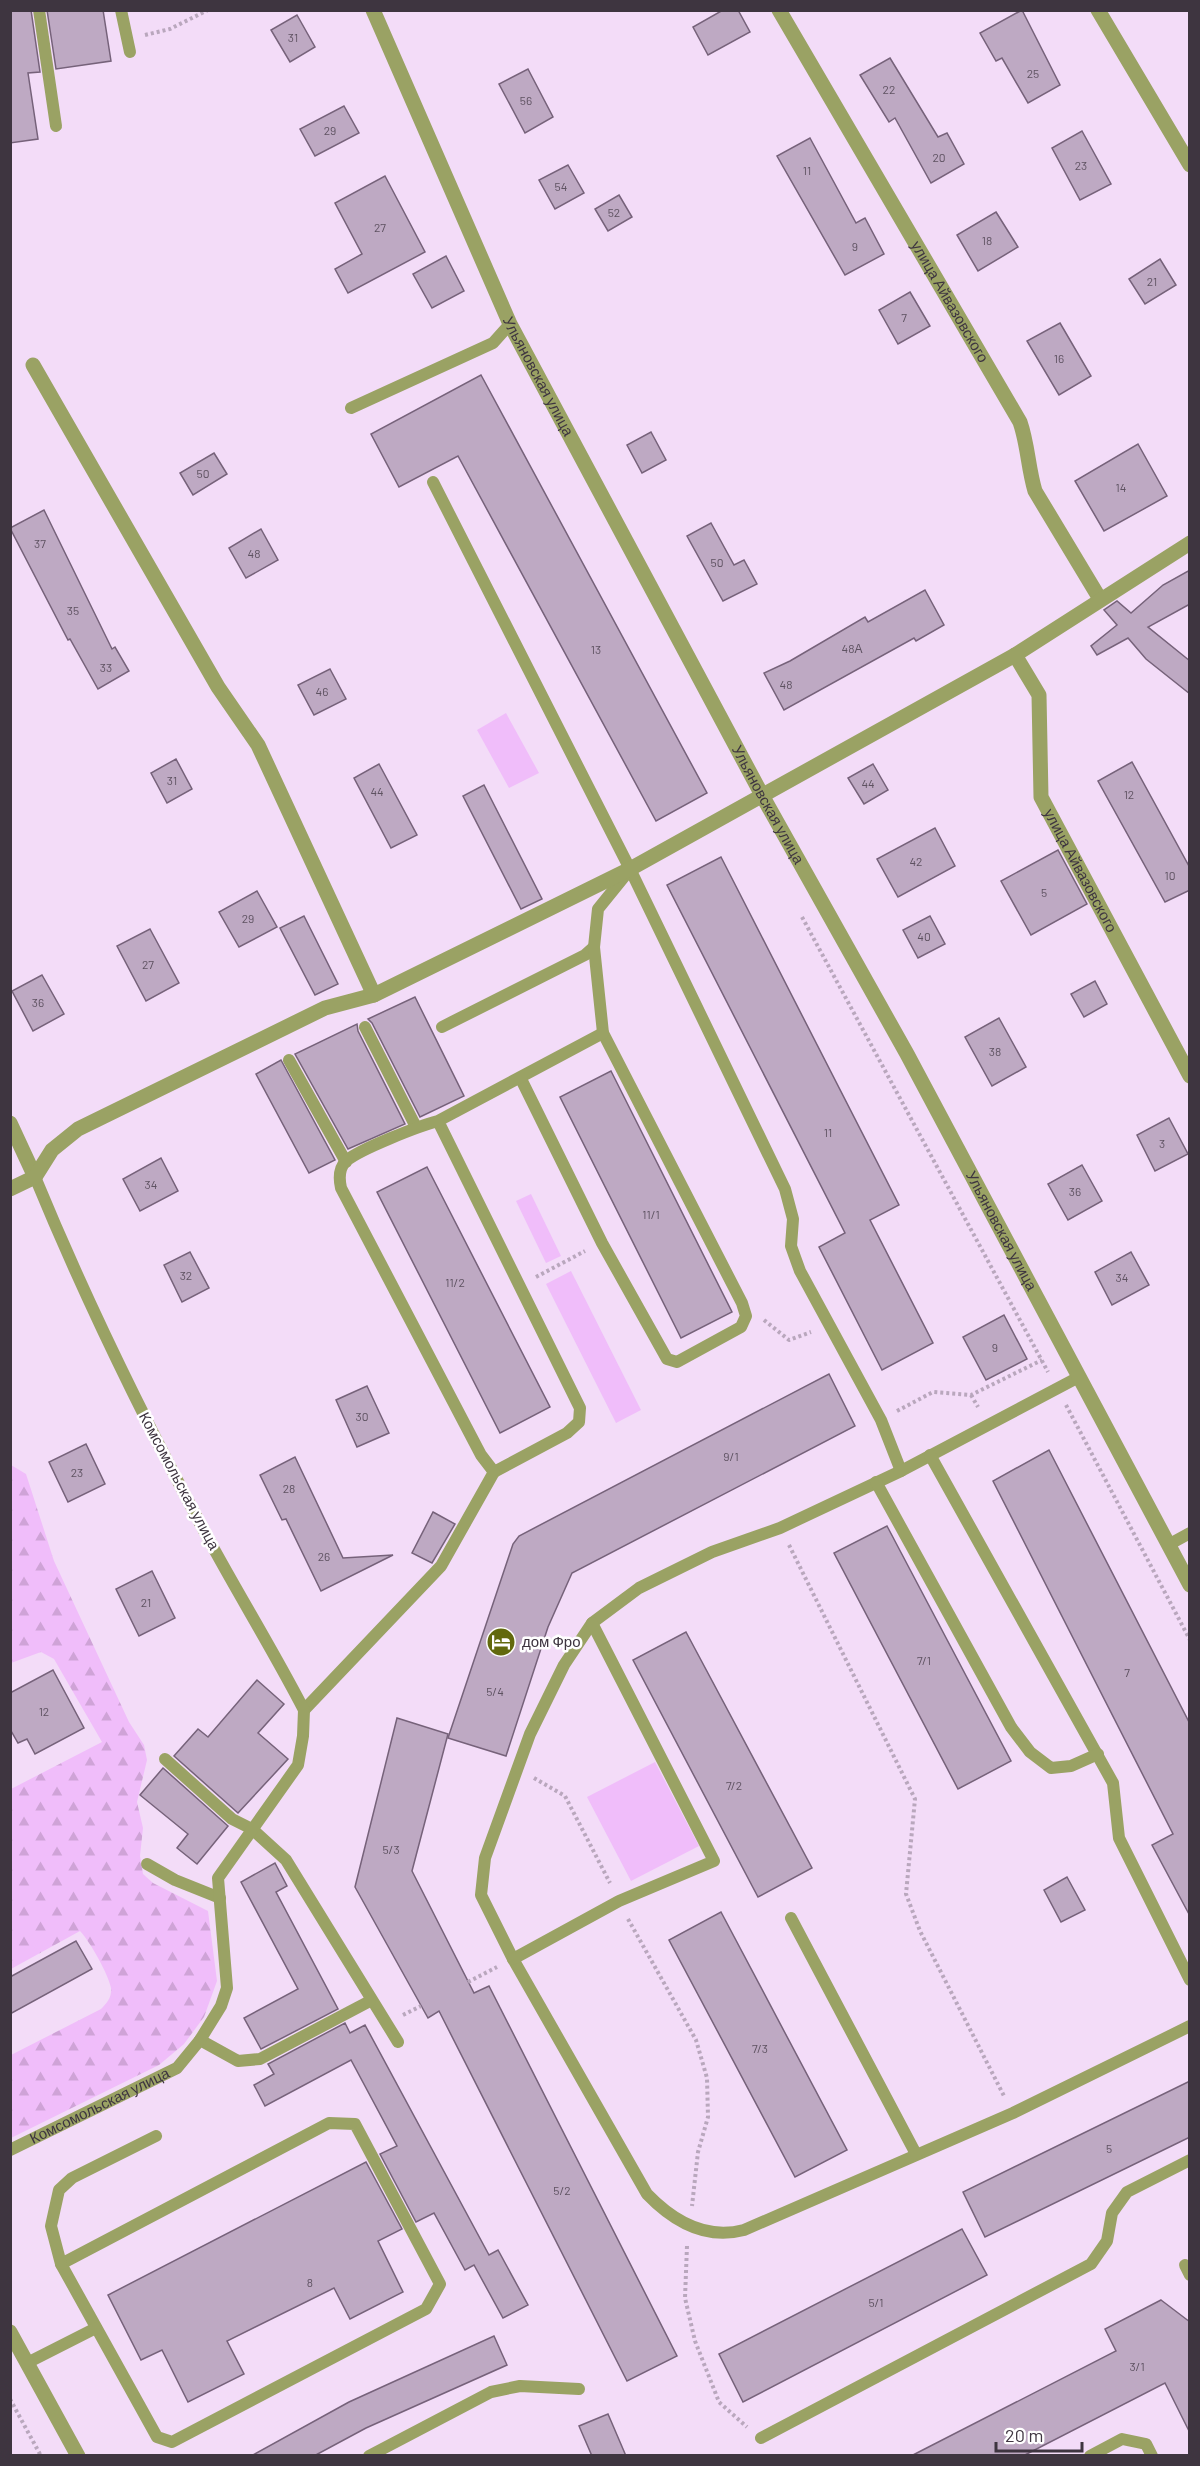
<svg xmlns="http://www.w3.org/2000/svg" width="1200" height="2466" viewBox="0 0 1200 2466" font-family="Barlow,sans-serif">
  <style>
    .forest { fill: url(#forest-firs) }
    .green { fill: #f0bdfa }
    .building { fill: #bea9c3; stroke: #76627a; stroke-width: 1.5 }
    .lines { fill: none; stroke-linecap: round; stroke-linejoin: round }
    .path { stroke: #b9a7bd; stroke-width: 4; stroke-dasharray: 3 3; stroke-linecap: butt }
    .lane { stroke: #9aa264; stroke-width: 12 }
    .street { stroke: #9aa264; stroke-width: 15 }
    .labels { text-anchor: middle; stroke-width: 5; stroke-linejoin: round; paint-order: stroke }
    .number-label { font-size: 12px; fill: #5e5261 }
    .street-label { font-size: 15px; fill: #3e3540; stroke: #fff }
    .poi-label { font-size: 15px; fill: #3e3540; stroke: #fff; text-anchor: start }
  </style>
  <defs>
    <pattern id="forest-firs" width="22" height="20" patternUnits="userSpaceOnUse" patternTransform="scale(1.5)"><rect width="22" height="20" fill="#f0bdfa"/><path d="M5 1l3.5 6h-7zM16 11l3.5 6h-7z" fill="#cfa3d7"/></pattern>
  </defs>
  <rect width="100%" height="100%" fill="#f3dcf8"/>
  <path class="forest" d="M11,1465L26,1474L54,1561L129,1722L144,1745L147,1760L137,1802L143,1828L140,1856L143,1874L153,1883L208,1911L217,1981L204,2017L184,2044L159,2065L11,2138V2055L101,2009C107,2003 112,1997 111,1988C109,1975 89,1940 80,1931L11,1969V1789L102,1742L54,1659L41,1652L11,1663Z"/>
  <g class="green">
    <polygon points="506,713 539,773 509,788 477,730"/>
    <polygon points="531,1194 561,1256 546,1263 516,1201"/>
    <polygon points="571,1271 641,1410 616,1423 546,1284"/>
    <polygon points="655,1762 699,1846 631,1881 587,1797"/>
  </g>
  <g class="building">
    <polygon points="10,10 31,10 40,72 28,73 38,139 10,143"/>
    <polygon points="47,10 103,10 111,61 56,69"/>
    <polygon points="723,10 738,10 750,32 708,55 693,27"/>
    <polygon points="1022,10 1060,85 1028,103 1002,58 996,61 980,33"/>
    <polygon points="297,15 315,47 290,62 271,30"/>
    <polygon points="890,58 938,137 947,133 964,164 931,183 895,118 889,122 860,75"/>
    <polygon points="528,69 553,117 525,133 499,84"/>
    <polygon points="344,106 359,133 315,156 300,129"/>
    <polygon points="1082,131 1111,184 1080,200 1052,148"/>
    <polygon points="810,138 856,223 865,218 884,254 845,275 777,156"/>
    <polygon points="568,165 584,193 555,209 539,180"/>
    <polygon points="385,176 425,252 348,293 335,269 362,254 335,203"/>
    <polygon points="619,195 632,217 608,231 595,209"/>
    <polygon points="996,212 1018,247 978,271 957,235"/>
    <polygon points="446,256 464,291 432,308 413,274"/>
    <polygon points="1160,259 1176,285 1145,304 1129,279"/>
    <polygon points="910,292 930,326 898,344 879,310"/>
    <polygon points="1060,323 1091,376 1059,395 1027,341"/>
    <polygon points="481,375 707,793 656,821 458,456 399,487 371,434"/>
    <polygon points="651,432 666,460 642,473 627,445"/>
    <polygon points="1138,444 1167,496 1104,531 1075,481"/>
    <polygon points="214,453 227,474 193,495 180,473"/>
    <polygon points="44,510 112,649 115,647 129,671 98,689 70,639 68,640 10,528"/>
    <polygon points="711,523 734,565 744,560 757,584 723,601 687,536"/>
    <polygon points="261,529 278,560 246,578 229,548"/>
    <polygon points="1190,570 1190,604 1148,627 1190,661 1190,694 1146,659 1128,638 1097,655 1091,646 1117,625 1104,610 1117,601 1131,613 1163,585"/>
    <polygon points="925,590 944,625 916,641 914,638 784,710 764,673 790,661 865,617 868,622"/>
    <polygon points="330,669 346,699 314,715 298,685"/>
    <polygon points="176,759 192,789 167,803 151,773"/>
    <polygon points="1132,762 1190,868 1190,890 1165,902 1098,781"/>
    <polygon points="379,764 417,835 391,848 354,778"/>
    <polygon points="873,764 888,790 864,804 848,778"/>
    <polygon points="484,785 542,899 521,909 463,796"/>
    <polygon points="935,828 955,866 898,897 877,859"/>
    <polygon points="1058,850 1087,904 1031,935 1001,881"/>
    <polygon points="721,857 899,1205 870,1220 933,1343 882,1370 819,1247 845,1233 667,885"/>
    <polygon points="257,891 277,927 239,947 219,912"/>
    <polygon points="304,916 338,984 315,995 280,928"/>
    <polygon points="930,916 945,944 918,958 903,930"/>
    <polygon points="150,929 179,983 146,1001 117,946"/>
    <polygon points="42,975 64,1014 33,1031 12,991"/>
    <polygon points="1095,981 1107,1004 1084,1017 1071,994"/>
    <polygon points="415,997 464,1096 420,1117 372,1023 368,1019"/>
    <polygon points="999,1018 1026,1067 992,1086 965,1037"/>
    <polygon points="357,1024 358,1031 405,1124 348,1149 295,1054"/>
    <polygon points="281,1060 335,1160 309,1173 256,1074"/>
    <polygon points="611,1071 732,1312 681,1338 560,1097"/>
    <polygon points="1169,1118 1188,1154 1155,1171 1137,1135"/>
    <polygon points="161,1158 178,1191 140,1211 123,1179"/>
    <polygon points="1082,1165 1102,1201 1068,1220 1048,1184"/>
    <polygon points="427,1167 550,1407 500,1433 377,1192"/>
    <polygon points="190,1252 209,1288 182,1302 164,1265"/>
    <polygon points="1131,1252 1149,1285 1112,1305 1095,1272"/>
    <polygon points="1004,1315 1027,1359 986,1380 963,1337"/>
    <polygon points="829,1374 855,1426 572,1573 548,1627 506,1756 448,1738 513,1544 519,1536"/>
    <polygon points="367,1386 389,1433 357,1447 336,1400"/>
    <polygon points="86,1444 105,1484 68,1502 49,1462"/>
    <polygon points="1049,1450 1190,1724 1190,1916 1152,1845 1173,1834 993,1481"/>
    <polygon points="295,1457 343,1558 393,1555 321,1591 286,1519 282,1520 260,1475"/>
    <polygon points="433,1512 455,1524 432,1563 412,1553"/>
    <polygon points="887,1526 1011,1761 958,1789 834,1553"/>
    <polygon points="152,1571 175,1618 139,1636 116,1589"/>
    <polygon points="686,1632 812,1868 758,1897 633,1660"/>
    <polygon points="53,1670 84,1728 35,1754 27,1739 18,1743 10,1729 10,1693"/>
    <polygon points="257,1680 284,1704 258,1733 288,1759 238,1813 174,1756 198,1729 208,1737"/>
    <polygon points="397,1718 448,1734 412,1871 474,1993 489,1986 677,2356 627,2381 439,2011 428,2018 355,1887"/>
    <polygon points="163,1768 228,1826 197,1864 177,1848 188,1834 140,1795"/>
    <polygon points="275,1863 287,1886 276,1892 338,2009 261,2049 244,2018 298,1989 241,1882"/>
    <polygon points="1067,1877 1085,1910 1061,1922 1044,1890"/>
    <polygon points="721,1912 847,2150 795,2177 669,1940"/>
    <polygon points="76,1941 92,1969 10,2014 10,1977"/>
    <polygon points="345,2023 350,2033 365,2025 489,2255 498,2250 528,2305 503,2318 474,2265 465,2270 434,2213 416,2222 380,2154 397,2146 351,2060 265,2106 254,2085 274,2074 268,2064"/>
    <polygon points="1190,2081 1190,2137 985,2237 963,2192"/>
    <polygon points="366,2162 402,2229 378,2241 403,2292 350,2319 334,2288 227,2341 244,2374 188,2402 162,2350 141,2360 108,2295"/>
    <polygon points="962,2229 987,2275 743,2402 719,2354"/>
    <polygon points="1161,2300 1190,2322 1190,2433 1165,2383 1023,2456 911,2456 1116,2351 1105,2329"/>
    <polygon points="494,2336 507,2365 366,2428 314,2456 251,2456 349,2402"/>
    <polygon points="608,2414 626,2456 592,2456 579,2426"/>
  </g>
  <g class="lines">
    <g class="path">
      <polyline points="145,35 170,29 208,10"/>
      <polyline points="802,917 1048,1372"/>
      <polyline points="536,1277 585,1251"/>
      <polyline points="764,1320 789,1340 811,1332"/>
      <polyline points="971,1395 978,1407"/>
      <polyline points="1066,1405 1190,1640"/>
      <polyline points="897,1411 933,1392 971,1395 1042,1360"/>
      <polyline points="789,1545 915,1799 906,1894 920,1931 1004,2096"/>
      <polyline points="534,1778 565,1796 610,1883"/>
      <polyline points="628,1919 696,2040 707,2078 708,2117 698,2152 692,2206"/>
      <polyline points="468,1982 497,1967"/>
      <polyline points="403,2015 421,2006"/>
      <polyline points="687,2246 685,2298 695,2341 719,2402 747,2427"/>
      <polyline points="10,2399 41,2456"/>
    </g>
    <g class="lane">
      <polyline points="39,10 56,126"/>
      <polyline points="121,10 130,52"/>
      <polyline points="351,408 493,343 510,324"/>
      <polyline points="433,482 630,869 785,1189 793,1219 791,1246 800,1271 881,1420 901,1471"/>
      <polyline points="365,1027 416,1127"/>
      <polyline points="442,1027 585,955 594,947"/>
      <polyline points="289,1060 346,1162"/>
      <polyline points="521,1079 602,1243 667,1359 677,1362 741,1327 746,1316 742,1303 603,1033 594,947 598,909 628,872"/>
      <path d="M438,1121L580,1408L579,1422L567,1433L494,1472L481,1455L341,1188C339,1179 339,1168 346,1161C360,1149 419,1126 438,1121L603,1033"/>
      <path d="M1077,1378L901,1471L780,1528L712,1552L639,1588L592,1623L564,1665L530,1734L485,1858L481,1895L513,1959L647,2194C673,2221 706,2240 744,2230L1013,2113L1190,2026"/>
      <polyline points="930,1455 1113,1783 1119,1838 1190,1980"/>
      <polyline points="876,1482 1011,1727 1030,1752 1051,1768 1071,1766 1098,1754"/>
      <polyline points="1168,1545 1190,1533"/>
      <polyline points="304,1710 441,1566 494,1472"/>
      <polyline points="165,1759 232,1819 252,1829 286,1860 398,2042"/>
      <polyline points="147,1864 175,1880 220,1898"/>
      <polyline points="791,1918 916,2154"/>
      <polyline points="513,1959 619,1901 714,1861 592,1623"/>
      <polyline points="200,2040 238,2061 260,2059 370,2001"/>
      <polygon points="329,2123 355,2124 440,2284 426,2309 172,2442 157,2437 61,2264"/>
      <path id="s1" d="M10,2150L177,2068L200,2040L221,2006L227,1988L218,1878L298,1765L303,1736L304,1710C272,1648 235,1589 202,1527C141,1413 84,1296 35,1177"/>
      <polyline points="61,2264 51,2226 59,2190 72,2178 156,2136"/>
      <polyline points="1185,2265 1190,2275"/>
      <polyline points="27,2363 96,2328"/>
      <polyline points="761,2438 1091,2264 1107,2241 1112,2213 1127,2192 1190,2160"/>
      <polyline points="369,2456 491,2392 520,2386 579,2389"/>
      <polyline points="1090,2456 1122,2439 1146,2444 1152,2456"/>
    </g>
    <g class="street">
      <path id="s2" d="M373,10L510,324L763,797L907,1054L1190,1585"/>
      <path id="s3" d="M779,10L1020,422C1028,445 1028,468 1035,491L1100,599"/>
      <polyline points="1098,10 1190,165"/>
      <polyline points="33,365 218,687 258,745 374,995"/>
      <path id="s4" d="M1015,655L1039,695L1041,797L1190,1076"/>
      <polyline points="10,1123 35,1177"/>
      <polyline points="10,1189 35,1177 52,1150 78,1129 325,1008 374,995 630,869 1015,655 1190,543"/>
      <polyline points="10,2332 78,2456"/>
    </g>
  </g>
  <defs>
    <g id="hotel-disc" transform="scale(1.5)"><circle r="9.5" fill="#62690d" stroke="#fff"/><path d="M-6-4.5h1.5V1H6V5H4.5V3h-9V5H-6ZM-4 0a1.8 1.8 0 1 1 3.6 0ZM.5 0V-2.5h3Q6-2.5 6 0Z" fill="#fff"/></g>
  </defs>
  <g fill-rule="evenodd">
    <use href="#hotel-disc" x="501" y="1642"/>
  </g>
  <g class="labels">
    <g class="number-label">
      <text x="293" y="42">31</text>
      <text x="1033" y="78">25</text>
      <text x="889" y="94">22</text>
      <text x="526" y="105">56</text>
      <text x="330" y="135">29</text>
      <text x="939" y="162">20</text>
      <text x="1081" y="170">23</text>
      <text x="807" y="175">11</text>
      <text x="561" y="191">54</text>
      <text x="614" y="217">52</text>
      <text x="380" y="232">27</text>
      <text x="987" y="245">18</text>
      <text x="855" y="251">9</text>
      <text x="1152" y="286">21</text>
      <text x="904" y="322">7</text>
      <text x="1059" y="363">16</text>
      <text x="203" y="478">50</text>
      <text x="1121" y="492">14</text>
      <text x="40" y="548">37</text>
      <text x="254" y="558">48</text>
      <text x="717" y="567">50</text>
      <text x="73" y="615">35</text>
      <text x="852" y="653">48А</text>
      <text x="596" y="654">13</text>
      <text x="106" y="672">33</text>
      <text x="786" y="689">48</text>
      <text x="322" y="696">46</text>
      <text x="172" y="785">31</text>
      <text x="868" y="788">44</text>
      <text x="377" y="796">44</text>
      <text x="1129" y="799">12</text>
      <text x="916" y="866">42</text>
      <text x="1170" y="880">10</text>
      <text x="1044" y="897">5</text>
      <text x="248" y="923">29</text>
      <text x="924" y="941">40</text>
      <text x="148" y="969">27</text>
      <text x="38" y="1007">36</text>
      <text x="995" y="1056">38</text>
      <text x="828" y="1137">11</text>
      <text x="1162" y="1148">3</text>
      <text x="151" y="1189">34</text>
      <text x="1075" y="1196">36</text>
      <text x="651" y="1219">11/1</text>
      <text x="186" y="1280">32</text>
      <text x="1122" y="1282">34</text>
      <text x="455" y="1287">11/2</text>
      <text x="995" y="1352">9</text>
      <text x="362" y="1421">30</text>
      <text x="731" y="1461">9/1</text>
      <text x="77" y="1477">23</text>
      <text x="289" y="1493">28</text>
      <text x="324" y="1561">26</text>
      <text x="146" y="1607">21</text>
      <text x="924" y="1665">7/1</text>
      <text x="1127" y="1677">7</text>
      <text x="495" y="1696">5/4</text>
      <text x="44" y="1716">12</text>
      <text x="734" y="1790">7/2</text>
      <text x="391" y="1854">5/3</text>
      <text x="760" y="2053">7/3</text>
      <text x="1109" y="2153">5</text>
      <text x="562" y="2195">5/2</text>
      <text x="310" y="2287">8</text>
      <text x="876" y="2307">5/1</text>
      <text x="1137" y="2371">3/1</text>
    </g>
    <g class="street-label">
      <text dy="5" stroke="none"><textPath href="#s3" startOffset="338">улица Айвазовского</textPath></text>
      <text dy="5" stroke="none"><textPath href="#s2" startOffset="402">Ульяновская улица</textPath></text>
      <text dy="5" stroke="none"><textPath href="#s2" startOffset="888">Ульяновская улица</textPath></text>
      <text dy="5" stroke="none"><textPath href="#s4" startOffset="232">улица Айвазовского</textPath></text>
      <text dy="5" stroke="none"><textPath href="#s2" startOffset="1374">Ульяновская улица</textPath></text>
      <text transform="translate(179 1481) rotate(62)" y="5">Комсомольская улица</text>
      <text dy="5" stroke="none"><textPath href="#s1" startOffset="100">Комсомольская улица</textPath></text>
    </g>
    <g class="poi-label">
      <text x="522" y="1647">дом Фро</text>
    </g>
  </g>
  <rect width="1200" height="2466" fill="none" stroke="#3e3540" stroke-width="24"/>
  <path d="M996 2442v9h86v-9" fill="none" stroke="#3e3540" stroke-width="3"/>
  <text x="1005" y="2442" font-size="18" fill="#3e3540" stroke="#ffffff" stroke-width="4.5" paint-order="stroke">20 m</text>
</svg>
